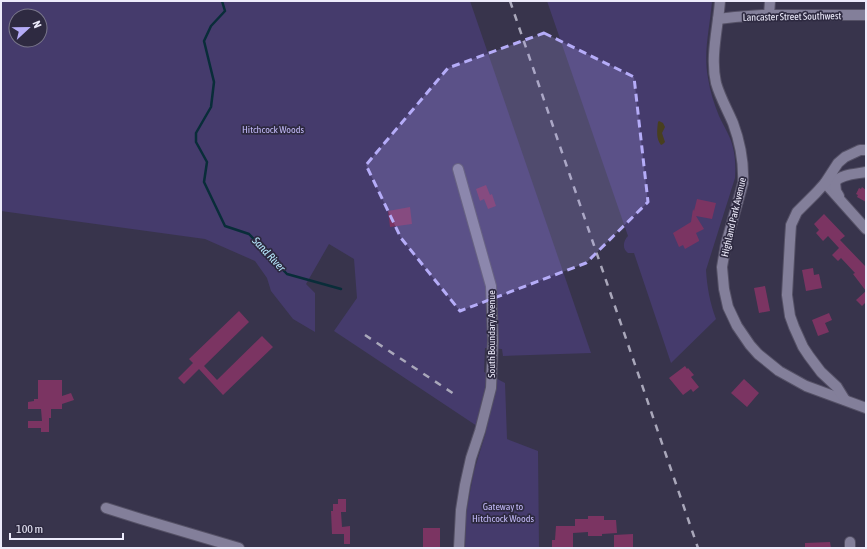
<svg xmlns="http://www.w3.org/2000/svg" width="867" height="549" viewBox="0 0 867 549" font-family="'Asap Condensed',sans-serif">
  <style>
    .green { fill: #453b6c; fill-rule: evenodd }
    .sand { fill: #483f1f }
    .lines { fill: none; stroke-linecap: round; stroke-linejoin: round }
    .stream { stroke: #092d39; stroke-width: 2.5 }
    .building { fill: #7b3462 }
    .minor-casing { stroke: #555166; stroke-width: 12 }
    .minor { stroke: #837f9a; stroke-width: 10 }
    .rail { stroke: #a9a7ba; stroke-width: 2.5; stroke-dasharray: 7 7; stroke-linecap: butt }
    .marked { fill: #b5acf8; fill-opacity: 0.2; stroke: #b5acf8; stroke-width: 3; stroke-dasharray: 8 5; stroke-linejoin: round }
    .labels { text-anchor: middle; stroke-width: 3.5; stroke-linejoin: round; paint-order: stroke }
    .street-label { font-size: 10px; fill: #edebfb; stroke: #2e2a41 }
    .park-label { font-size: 10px; fill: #c1b8f5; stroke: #2e2a41 }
    .water-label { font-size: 11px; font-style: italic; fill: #b8e9fe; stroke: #2e2a41 }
  </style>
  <rect width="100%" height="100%" fill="#38344c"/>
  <g class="green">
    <path d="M1,1H470L591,353L503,356L502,349L485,348L484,372L505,383L507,439L538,451L539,548H465L466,513L474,471L486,432L334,331L357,298L354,259L329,244L306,284L315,293V332L293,319L271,291L267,278L255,261L205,239L1,211ZM16,16H40V40H16Z"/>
    <path d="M547,1H712C710,27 703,52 708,78C710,91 714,104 719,116C722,123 726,129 729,136C735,149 736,163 735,178L706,270C707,287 710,303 716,319L671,363L634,253H628C622,249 623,241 628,236Z"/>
  </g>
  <path class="sand" d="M659,121L663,123L665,127L662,133L665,142L663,144L661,145C656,139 657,130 658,122Z"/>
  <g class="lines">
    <polyline class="stream" points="222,1 225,11 211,26 204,41 214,82 211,107 196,133 196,142 207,162 204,182 225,226 249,234 287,274 341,289"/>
  </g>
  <g class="building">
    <polygon points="486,185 490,195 492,194 496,206 488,209 484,199 480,201 476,189"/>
    <polygon points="862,187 866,190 866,202 857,197 858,195 856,194 859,188 861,189"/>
    <polygon points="697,199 716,203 712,219 696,216 704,229 696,233 699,240 699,241 685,249 683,245 679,247 673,233 691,222 693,209 694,211"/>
    <polygon points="410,207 412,224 390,227 388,211"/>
    <polygon points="824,214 845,236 840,240 866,267 866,291 853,274 855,273 841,258 838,261 832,255 839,248 828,236 823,241 816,233 819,230 814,224"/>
    <polygon points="813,268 814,275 819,274 822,288 806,291 802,270"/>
    <polygon points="765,286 770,311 759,313 754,288"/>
    <polygon points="866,291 866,302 862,306 856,300"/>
    <polygon points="239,311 249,322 204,366 217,380 262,336 273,347 223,395 199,369 184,384 178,378 193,363 189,359"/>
    <polygon points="829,313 832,320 825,323 829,332 818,336 812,320"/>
    <polygon points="685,366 687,369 688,368 694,375 691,377 699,387 693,392 691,389 683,395 669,378"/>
    <polygon points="744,379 759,393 747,407 731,393"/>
    <polygon points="38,380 62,380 62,396 71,393 74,400 62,404 62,409 51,409 51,418 49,418 49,432 41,432 41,428 28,428 28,421 42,421 41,409 28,409 28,402 34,401 34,399 38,399"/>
    <polygon points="338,499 346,499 346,512 341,512 342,527 350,526 350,544 344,544 344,534 332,534 331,511 333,511 333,504 338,504"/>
    <polygon points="588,516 604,516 604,520 616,520 617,533 602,534 602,536 588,536 588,532 573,533 573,548 552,548 552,540 555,540 556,526 575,526 575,519 588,519"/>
    <rect x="423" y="528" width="17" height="20"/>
    <polygon points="633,534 633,548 614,548 614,535"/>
    <polygon points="830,542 831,548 805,548 805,543"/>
  </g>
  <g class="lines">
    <g class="minor-casing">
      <g id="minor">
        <path d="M720,1C718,28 710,57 716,83C720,97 727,109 733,123C740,142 744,162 743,183L726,244L722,267L724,289L728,307L737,326L750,345L758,354L779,371L806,386L866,408"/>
        <polyline points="769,15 770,1"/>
        <polyline points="718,19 735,17 762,15 866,15"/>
        <polyline points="458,169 491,286 493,340 491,388 480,431 471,458 465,485 461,510 459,548"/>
        <polyline points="825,183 866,229"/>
        <path d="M839,196L836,191L835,182C841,174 856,174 866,172"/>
        <polyline points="845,400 837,387 821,372 809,356 803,347 794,327 790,316 787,295 790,240 791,225 797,212 816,193 825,183 838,163 845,157 860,150 866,150"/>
        <polyline points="106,508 141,519 239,548"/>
        <polyline points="850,548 850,542"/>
      </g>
    </g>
    <use href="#minor" class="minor"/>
    <g class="rail">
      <polyline points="510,1 698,548"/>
      <polyline points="365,335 454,394"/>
    </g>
  </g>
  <path class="marked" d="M544,33L634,77L648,202L586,263L460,311L401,238L366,165L448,68Z"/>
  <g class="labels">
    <g class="street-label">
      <text transform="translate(792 16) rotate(-1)" y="4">Lancaster Street Southwest</text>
      <text transform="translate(733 217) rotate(-77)" y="4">Highland Park Avenue</text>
      <text transform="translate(491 334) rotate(-90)" y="4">South Boundary Avenue</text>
    </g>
    <g class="park-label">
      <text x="273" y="133">Hitchcock Woods</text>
      <text x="503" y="510">Gateway to<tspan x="503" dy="12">Hitchcock Woods</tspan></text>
    </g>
    <g class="water-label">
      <text transform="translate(269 254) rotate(47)" y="4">Sand River</text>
    </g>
  </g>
  <rect width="867" height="549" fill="none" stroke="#edebfb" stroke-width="4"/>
  <g transform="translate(28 28) rotate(68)"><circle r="19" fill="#2e2a41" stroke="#7a778b"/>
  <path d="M0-3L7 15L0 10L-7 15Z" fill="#b5acf8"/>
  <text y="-6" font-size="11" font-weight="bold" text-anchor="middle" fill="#edebfb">N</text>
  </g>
  <path d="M10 533v6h113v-6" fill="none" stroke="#edebfb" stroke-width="2"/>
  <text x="16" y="533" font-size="12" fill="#edebfb" stroke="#2e2a41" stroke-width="3" paint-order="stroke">100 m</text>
</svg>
